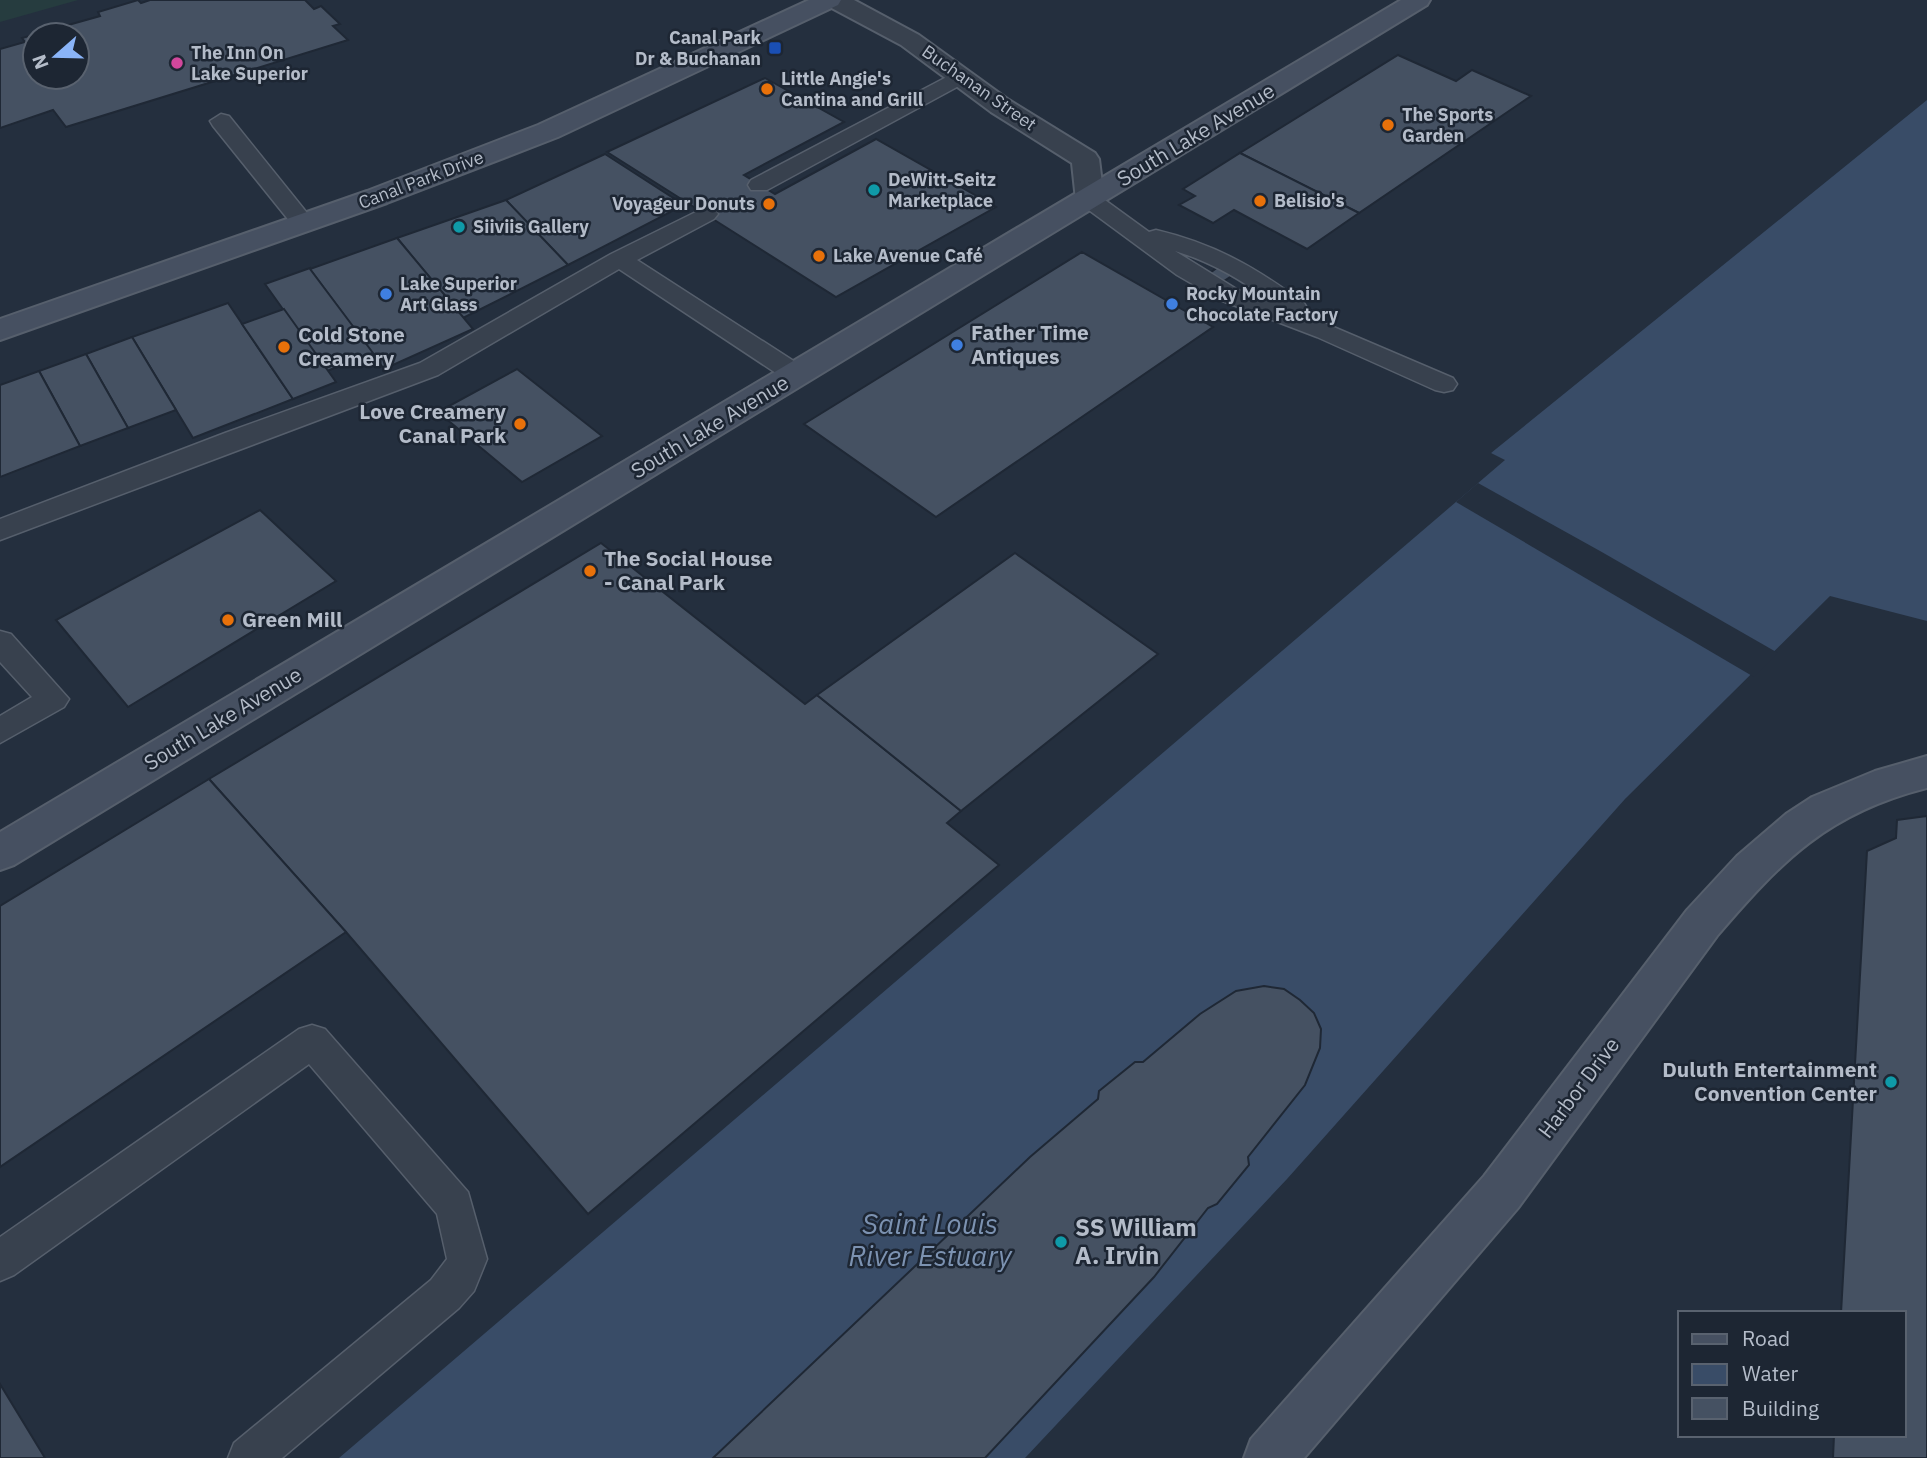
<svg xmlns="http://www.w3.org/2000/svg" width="1927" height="1458" viewBox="0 0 1927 1458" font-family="'IBM Plex Sans',sans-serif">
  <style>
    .green { fill: #263c3f }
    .water { fill: #394c67 }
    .pier { fill: #242f3e }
    .building { fill: #455162; stroke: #1f2835; stroke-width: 2; fill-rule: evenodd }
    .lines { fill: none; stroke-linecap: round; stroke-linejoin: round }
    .lane-casing { stroke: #565f6c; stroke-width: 3 }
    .street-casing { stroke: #565f6c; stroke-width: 4 }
    .secondary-casing { stroke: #565f6c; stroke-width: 4 }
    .lane { fill: #38414e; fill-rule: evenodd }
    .street { fill: #38414e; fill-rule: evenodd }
    .secondary { fill: #465061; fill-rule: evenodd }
    .transit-dot { fill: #1a4fb4; stroke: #1d2633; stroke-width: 2.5 }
    .hotel-dot { fill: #d1479c; stroke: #1d2633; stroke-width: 2.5 }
    .food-dot { fill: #e8710a; stroke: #1d2633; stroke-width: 2.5 }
    .culture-dot { fill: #0f9aa8; stroke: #1d2633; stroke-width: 2.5 }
    .shop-dot { fill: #3f7fe0; stroke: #1d2633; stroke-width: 2.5 }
    .labels { text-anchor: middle; stroke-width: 5; stroke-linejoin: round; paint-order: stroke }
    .far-poi-label { font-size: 18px; font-weight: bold; fill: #b4bcc9; stroke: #1d2633; text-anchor: start }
    .far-street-label { font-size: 18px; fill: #b4bcc9; stroke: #1d2633 }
    .street-label { font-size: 21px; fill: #b4bcc9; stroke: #1d2633 }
    .poi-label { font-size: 21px; font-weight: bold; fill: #b4bcc9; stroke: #1d2633; text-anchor: start }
    .near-poi-label { font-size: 24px; font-weight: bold; fill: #b4bcc9; stroke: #1d2633; text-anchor: start }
    .near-water-label { font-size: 28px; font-style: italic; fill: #7c92b1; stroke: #1d2633 }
  </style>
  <rect width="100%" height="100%" fill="#242f3e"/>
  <polygon class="green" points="0,0 78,0 0,22"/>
  <polygon class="water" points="1927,100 1927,621 1830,596 1625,799 1287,1179 1025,1458 339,1458 1505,460 1491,453"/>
  <polygon class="pier" points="1478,483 1600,551 1778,653 1754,677 1456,502"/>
  <g class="building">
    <path d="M138,0L141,3L150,0H305L314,9L321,6L340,24L333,26L348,40L66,127L53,110L0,128V49L25,42L22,38L100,16L98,12ZM35,35H77V77H35Z"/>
    <polygon points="1398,55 1456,81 1472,70 1531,96 1359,213 1240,153"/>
    <polygon points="765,78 844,122 744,175 775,194 876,139 996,207 836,297 607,152"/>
    <polygon points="1240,153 1359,213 1307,249 1234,210 1213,223 1179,205 1195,196 1183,189"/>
    <polygon points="605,154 684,205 568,265 506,200"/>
    <polygon points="506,200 568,265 463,318 397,238"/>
    <polygon points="397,238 473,329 384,369 310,269"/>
    <polygon points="1082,252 1213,327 936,517 804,424"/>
    <polygon points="1218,267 1233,275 1224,281 1210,273"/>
    <polygon points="310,268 310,269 373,353 327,371 265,284"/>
    <polygon points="228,303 293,399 193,438 132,337"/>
    <polygon points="284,309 336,382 293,399 242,324"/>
    <polygon points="132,337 176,410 128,428 86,354"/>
    <polygon points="86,354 128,428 80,446 39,371"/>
    <polygon points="517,369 602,436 522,482 438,412"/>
    <polygon points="39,371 80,446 0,477 0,385"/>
    <polygon points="260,510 336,581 128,707 56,620"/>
    <polygon points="601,543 805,704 817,695 961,811 947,823 999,865 588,1214 346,932 209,779"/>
    <polygon points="1015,553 1158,654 961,811 817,695"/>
    <polygon points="209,779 346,932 0,1167 0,906"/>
    <polygon points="1927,816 1927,1458 1833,1458 1834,1435 1904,1435 1904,1313 1841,1313 1867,851 1896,838 1897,820"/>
    <polygon points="1264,986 1284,989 1300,1000 1314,1013 1321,1029 1320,1048 1305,1085 1248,1157 1249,1165 1217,1204 1208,1208 1154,1277 985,1458 713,1458 1030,1157 1098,1099 1099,1091 1135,1062 1143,1062 1200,1014 1236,991"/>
    <polygon points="0,1384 45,1458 0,1458"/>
  </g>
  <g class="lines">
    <g class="lane-casing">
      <g id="lane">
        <polygon points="960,70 971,76 968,81 767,190 751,190 748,185 751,180"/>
        <polygon points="221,114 229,116 311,218 315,223 311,228 295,228 213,126 210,121"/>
        <path d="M1090,193L1098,195L1149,232L1156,230C1215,244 1255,267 1304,303L1307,308L1303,314L1453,378L1457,384L1453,390L1444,392L1435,390L1317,337L1220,300L1177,275L1082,205L1078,200L1082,195ZM1175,251C1211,262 1241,279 1271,302L1238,290Z"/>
        <polygon points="706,207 714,209 718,214 714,219 637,260 806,369 810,375 806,381 788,381 619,269 438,375 0,540 0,519 225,433 420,363 611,254"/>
        <polygon points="0,631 11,634 69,699 64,707 0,743 0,716 32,697 0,662"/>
        <polygon points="312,1025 325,1029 468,1192 487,1259 474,1291 459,1308 282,1458 228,1458 234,1443 431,1280 447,1259 437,1214 309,1064 14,1275 0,1281 0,1237 299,1029"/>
      </g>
    </g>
    <g class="street-casing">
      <polygon id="street" points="823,0 854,0 919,35 1009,100 1095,153 1099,159 1104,200 1100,206 1090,209 1080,206 1076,200 1072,163 991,112 901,45 826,5"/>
    </g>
    <g class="secondary-casing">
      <g id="secondary">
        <polygon points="809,0 841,0 838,5 558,137 387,203 0,340 0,319 367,191 538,125"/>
        <polygon points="1401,0 1430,0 1427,5 14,865 0,870 0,832"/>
        <path d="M1927,756V788C1828,813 1782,860 1717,936L1518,1208L1304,1458H1244L1251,1439L1484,1176L1687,910L1737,856L1786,814L1812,797L1875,771Z"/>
      </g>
    </g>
    <use href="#lane" class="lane"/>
    <use href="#street" class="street"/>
    <use href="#secondary" class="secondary"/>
  </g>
  <rect class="transit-dot" x="768" y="41" width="14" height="14" rx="3.5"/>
  <circle class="hotel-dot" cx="177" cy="63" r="7"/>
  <g class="food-dot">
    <circle cx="767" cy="89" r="7"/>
    <circle cx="1388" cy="125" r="7"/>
    <circle cx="1260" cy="201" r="7"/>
    <circle cx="769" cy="204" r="7"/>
    <circle cx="819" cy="256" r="7"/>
    <circle cx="284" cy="347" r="7"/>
    <circle cx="520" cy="424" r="7"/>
    <circle cx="590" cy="571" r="7"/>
    <circle cx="228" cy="620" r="7"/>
  </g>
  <g class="culture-dot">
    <circle cx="874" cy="190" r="7"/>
    <circle cx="459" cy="227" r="7"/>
    <circle cx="1891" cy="1082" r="7"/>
    <circle cx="1061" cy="1242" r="7"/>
  </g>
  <g class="shop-dot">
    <circle cx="386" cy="294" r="7"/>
    <circle cx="1172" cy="304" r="7"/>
    <circle cx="957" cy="345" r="7"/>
  </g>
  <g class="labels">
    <g class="far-poi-label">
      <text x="761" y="44" text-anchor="end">Canal Park<tspan x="761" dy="21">Dr &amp; Buchanan</tspan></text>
      <text x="191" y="59">The Inn On<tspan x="191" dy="21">Lake Superior</tspan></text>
      <text x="781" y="85">Little Angie's<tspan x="781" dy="21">Cantina and Grill</tspan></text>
      <text x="1402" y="121">The Sports<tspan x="1402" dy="21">Garden</tspan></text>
      <text x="888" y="186">DeWitt-Seitz<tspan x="888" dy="21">Marketplace</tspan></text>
      <text x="1274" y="207">Belisio's</text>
      <text x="755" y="210" text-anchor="end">Voyageur Donuts</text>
      <text x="473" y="233">Siiviis Gallery</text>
      <text x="833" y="262">Lake Avenue Café</text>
      <text x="400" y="290">Lake Superior<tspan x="400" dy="21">Art Glass</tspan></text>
      <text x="1186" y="300">Rocky Mountain<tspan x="1186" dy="21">Chocolate Factory</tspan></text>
    </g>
    <g class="far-street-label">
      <text transform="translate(979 88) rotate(35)" y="6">Buchanan Street</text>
      <text transform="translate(421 180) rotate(-21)" y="6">Canal Park Drive</text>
    </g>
    <g class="street-label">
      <text transform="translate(1196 135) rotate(-31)" y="7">South Lake Avenue</text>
      <text transform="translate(710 427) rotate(-31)" y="7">South Lake Avenue</text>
      <text transform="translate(223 719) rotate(-31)" y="7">South Lake Avenue</text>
      <text transform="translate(1579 1088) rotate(-53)" y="7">Harbor Drive</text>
    </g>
    <g class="poi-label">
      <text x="971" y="340">Father Time<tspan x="971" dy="24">Antiques</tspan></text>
      <text x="298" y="342">Cold Stone<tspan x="298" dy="24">Creamery</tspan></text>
      <text x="506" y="419" text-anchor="end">Love Creamery<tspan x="506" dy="24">Canal Park</tspan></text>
      <text x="604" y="566">The Social House<tspan x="604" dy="24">- Canal Park</tspan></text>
      <text x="242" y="627">Green Mill</text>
      <text x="1877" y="1077" text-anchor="end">Duluth Entertainment<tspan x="1877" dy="24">Convention Center</tspan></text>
    </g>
    <g class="near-poi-label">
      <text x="1075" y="1236">SS William<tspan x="1075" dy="28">A. Irvin</tspan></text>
    </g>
    <g class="near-water-label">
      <text x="930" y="1234">Saint Louis<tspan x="930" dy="32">River Estuary</tspan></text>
    </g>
  </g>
  <rect x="1678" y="1311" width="228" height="126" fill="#1d2633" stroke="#59626f" stroke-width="2"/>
  <rect x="1692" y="1334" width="35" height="10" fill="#465061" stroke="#59626f" stroke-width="2"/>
  <text x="1742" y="1346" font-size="21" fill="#b4bcc9">Road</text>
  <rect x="1692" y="1364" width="35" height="21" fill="#394c67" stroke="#59626f" stroke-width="2"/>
  <text x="1742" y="1381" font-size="21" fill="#b4bcc9">Water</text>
  <rect x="1692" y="1398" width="35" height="21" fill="#455162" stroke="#59626f" stroke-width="2"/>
  <text x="1742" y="1416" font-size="21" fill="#b4bcc9">Building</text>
  <g transform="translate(56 56) rotate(250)"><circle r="33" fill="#1d2633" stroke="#59626f" stroke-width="2"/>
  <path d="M0-5L12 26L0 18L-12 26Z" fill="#8ab4f8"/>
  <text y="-10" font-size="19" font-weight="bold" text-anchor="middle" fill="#b4bcc9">N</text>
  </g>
</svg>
